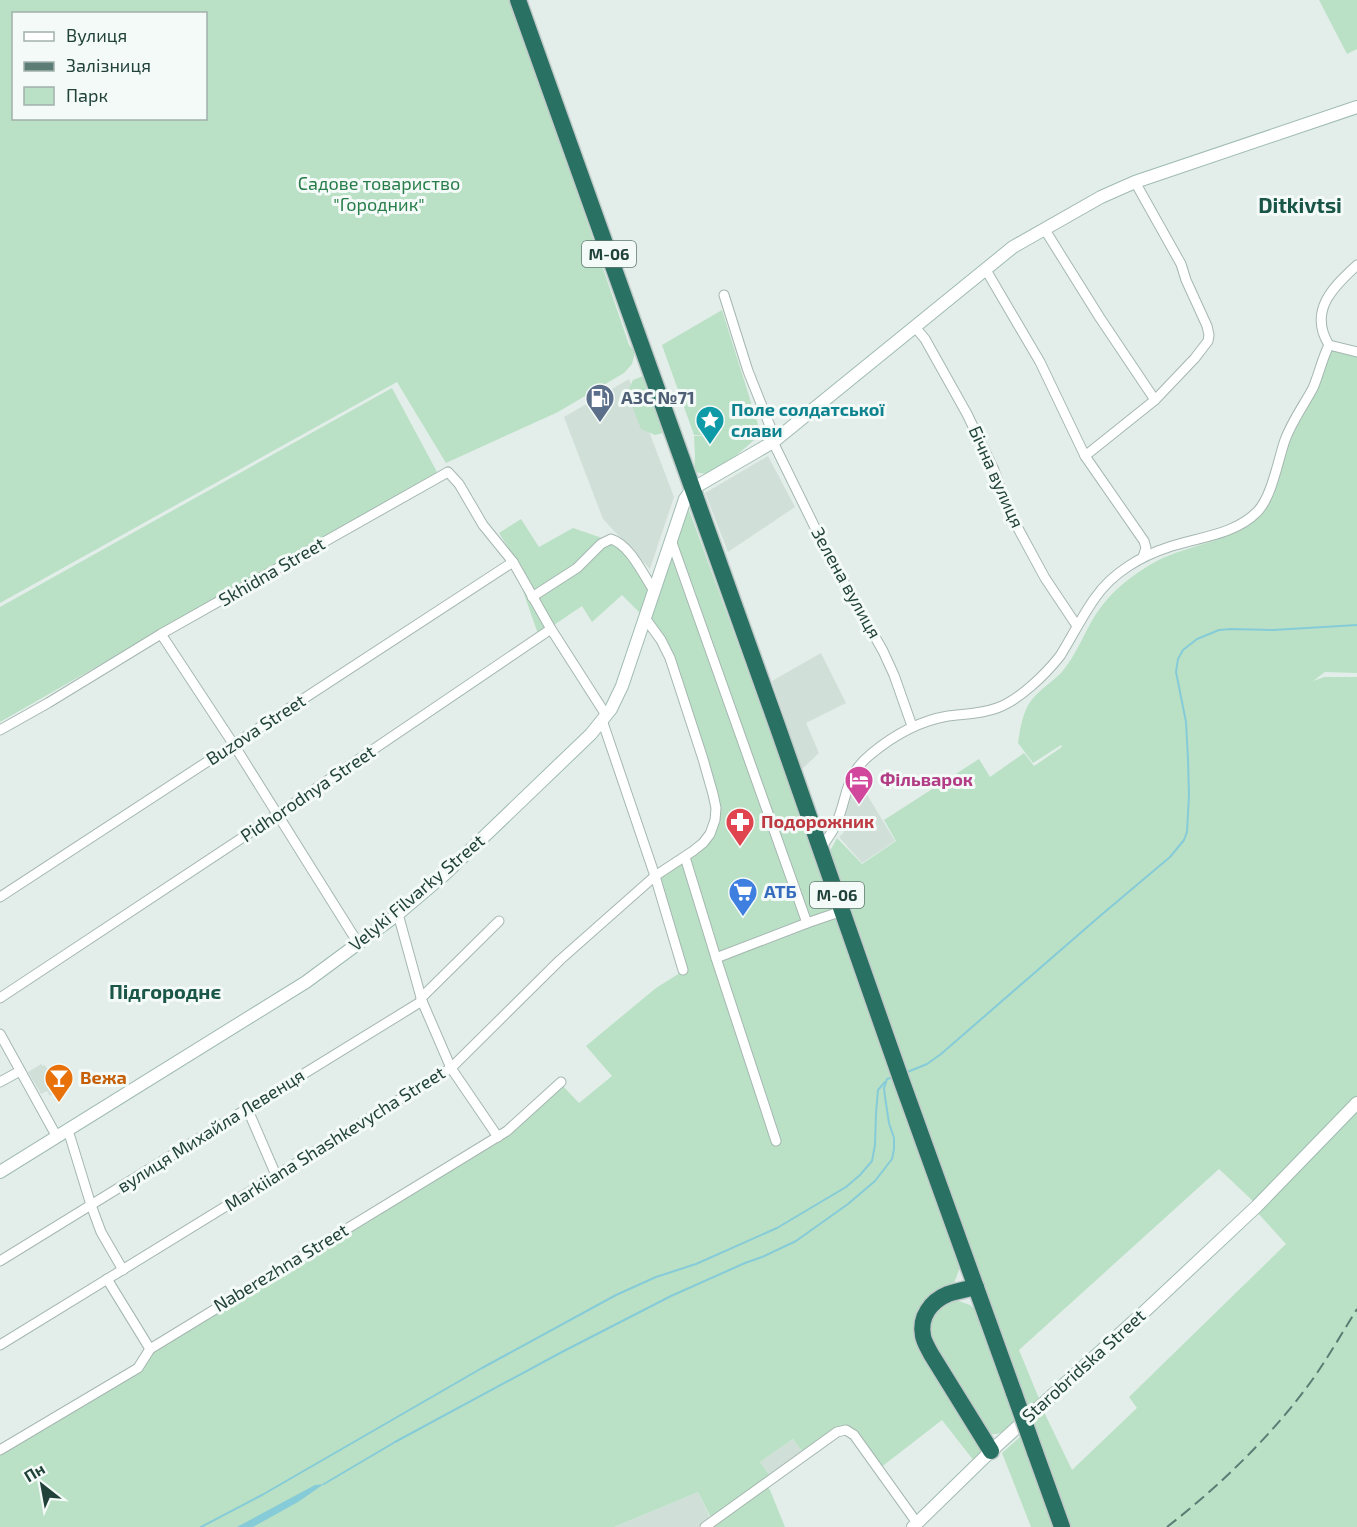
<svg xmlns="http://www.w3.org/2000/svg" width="1357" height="1527" viewBox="0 0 1357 1527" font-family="'Exo 2',sans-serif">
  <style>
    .built { fill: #d1dfd9 }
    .green { fill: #bae1c5; fill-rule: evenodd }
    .water { fill: #86cbd8 }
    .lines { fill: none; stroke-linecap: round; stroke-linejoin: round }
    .stream { stroke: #86cbd8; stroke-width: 2 }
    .street-casing { stroke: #a5b7b1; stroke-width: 11 }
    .secondary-casing { stroke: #a0bbb2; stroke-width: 14 }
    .highway-casing { stroke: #c1cac8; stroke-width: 19 }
    .street { stroke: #fff; stroke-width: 9 }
    .secondary { stroke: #fff; stroke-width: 12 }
    .highway { stroke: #297163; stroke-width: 16 }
    .rail { stroke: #5b7d75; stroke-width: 2; stroke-dasharray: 12 6; stroke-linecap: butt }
    .highway-bridge-casing { stroke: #c1cac8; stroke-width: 19; stroke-linecap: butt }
    .highway-bridge { stroke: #297163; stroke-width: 16 }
    .labels { text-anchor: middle; stroke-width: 6; stroke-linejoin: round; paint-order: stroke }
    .shield { fill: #f4faf7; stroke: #607972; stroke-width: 1.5 }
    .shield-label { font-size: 16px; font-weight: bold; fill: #214239 }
    .park-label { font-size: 18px; fill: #277d49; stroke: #f4faf7 }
    .service-label { font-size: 18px; font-weight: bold; fill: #4e5e75; stroke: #f4faf7; text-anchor: start }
    .culture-label { font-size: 18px; font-weight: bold; fill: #0d838f; stroke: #f4faf7; text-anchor: start }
    .street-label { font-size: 18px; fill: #214239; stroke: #f4faf7 }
    .hotel-label { font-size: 18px; font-weight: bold; fill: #b23c85; stroke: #f4faf7; text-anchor: start }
    .health-label { font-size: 18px; font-weight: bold; fill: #be3a42; stroke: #f4faf7; text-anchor: start }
    .shop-label { font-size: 18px; font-weight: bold; fill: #366cbe; stroke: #f4faf7; text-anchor: start }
    .food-label { font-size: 18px; font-weight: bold; fill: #c56008; stroke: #f4faf7; text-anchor: start }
    .neighbourhood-label { font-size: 20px; font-weight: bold; fill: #1a5648; stroke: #f4faf7 }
    .quarter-label { font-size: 21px; font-weight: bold; fill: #1a5648; stroke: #f4faf7 }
  </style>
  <rect width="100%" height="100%" fill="#e3eeea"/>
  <g class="built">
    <polygon points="629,379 674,497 650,569 603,519 564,417"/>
    <polygon points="768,456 795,507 728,552 705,493"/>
    <polygon points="821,653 846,703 806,723 819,753 802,769 772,681"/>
    <polygon points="847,786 866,793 895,841 862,863 839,837 844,832 840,827"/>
    <polygon points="41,1064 43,1066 45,1065 55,1082 53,1084 57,1092 50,1096 47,1091 41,1094 28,1072"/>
    <polygon points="793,1439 805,1455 772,1479 760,1462"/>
    <polygon points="698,1492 712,1522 705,1527 614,1527"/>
  </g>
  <g class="green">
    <path d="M0,0H512L629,345L635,352L632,364L624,373L558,412L446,463L397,382L0,603ZM14,14H206V118H14Z"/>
    <polygon points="1319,0 1357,0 1357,49 1347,54"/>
    <path d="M722,310L761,434C748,445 724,468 708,473C703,474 698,473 694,471L695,456L694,436L713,435H694L662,345Z"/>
    <path d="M1331,349L1357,356V673L1325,672L1313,681L1324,677H1357V1527H1066L1030,1423L1043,1410L1072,1470L1137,1408L1129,1397L1286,1244L1256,1211L1255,1203L1219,1169L1019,1350L1040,1401L1026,1413L829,853L837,838L862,864L896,841L884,820L979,759L990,777L1024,753L1034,766L1062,747L1061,745L1033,763L1018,743C1021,725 1023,707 1037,694C1045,686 1054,680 1061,673C1076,656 1084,633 1096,614C1111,591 1133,574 1157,561C1186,545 1244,539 1263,512C1275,496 1282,460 1290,440C1302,409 1317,379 1331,349Z"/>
    <polygon points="643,376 645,381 663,433 655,435 641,429 627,393 633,380"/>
    <polygon points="392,388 437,472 0,722 0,607"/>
    <polygon points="685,499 838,918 959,1260 959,1270 954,1283 945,1290 920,1318 983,1451 974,1461 942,1420 880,1468 846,1430 805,1455 793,1439 760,1462 772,1479 766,1485 770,1490 785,1527 706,1527 713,1522 698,1492 614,1527 0,1527 0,1453 141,1372 152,1351 500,1140 561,1084 579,1103 612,1076 586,1046 656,988 683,971 655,876 703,843 716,808 670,658 645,618 622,595 592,622 582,606 554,625 539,637 513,562 516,560 499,533 521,519 539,547 573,528 605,539 624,548 657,581"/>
    <path d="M956,1300L970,1305L976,1310L1016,1419C1006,1430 1001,1437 986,1433L929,1341L931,1313L938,1305Z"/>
    <polygon points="1021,1436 1054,1527 1031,1527 1002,1453"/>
  </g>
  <polygon class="water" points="324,1484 298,1502 253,1527 237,1527 315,1485"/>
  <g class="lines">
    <g class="stream">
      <polyline points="905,1073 927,1064 941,1054 1100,916 1170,857 1184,840 1187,832 1189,795 1188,759 1186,722 1176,672 1178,659 1183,650 1197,639 1219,630 1231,629 1273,630 1357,625"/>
      <polyline points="324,1484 395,1442 560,1353 671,1296 745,1263 762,1257 796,1241 848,1204 875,1181 892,1159 894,1149 894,1138 889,1123 885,1097 884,1088 887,1079 894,1077"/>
      <polyline points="201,1527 262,1495 482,1368 616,1295 656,1277 696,1264 777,1228 846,1187 860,1175 872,1161 875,1145 876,1113 878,1090 885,1082"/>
    </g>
    <g class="street-casing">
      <g id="street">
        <polyline points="1045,230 1100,318 1155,400"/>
        <polyline points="986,270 1040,362 1085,456 1144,541 1146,548 1143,557"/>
        <polyline points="724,295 748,371 772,431 773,442 828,554 883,651 894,675 912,726"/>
        <polyline points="915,327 925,339 967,414 994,470 1007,508 1045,578 1077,626"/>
        <path d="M1329,345C1308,311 1333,287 1357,265"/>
        <polyline points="1085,456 1155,400 1195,358 1208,341 1209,335 1207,326 1186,280 1181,264 1135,182"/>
        <polyline points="671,540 807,923"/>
        <path d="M532,597L577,568L601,544L611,539C630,545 643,574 654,591"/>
        <polyline points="161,634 234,745 358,943"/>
        <polyline points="602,720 655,876 683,970"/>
        <polyline points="0,730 48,703 161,634 448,472 459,484 483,525 513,562 551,629 606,715"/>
        <path d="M820,849C826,841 833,832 837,822C848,795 845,775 871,754C894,735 918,721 948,716C965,714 981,714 997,708C1019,700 1045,675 1060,656C1072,637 1082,616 1095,598C1112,573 1141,556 1169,547C1199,537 1234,535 1257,512C1272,497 1278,460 1285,440C1292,421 1304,405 1313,388C1319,374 1322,359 1329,345L1357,352"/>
        <polyline points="685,857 716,958"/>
        <polyline points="0,897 513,562"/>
        <polyline points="398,914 422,1001 451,1068 498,1137"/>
        <polyline points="0,998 278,814 551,629"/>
        <polyline points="421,998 499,921"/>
        <polyline points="0,1034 57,1137"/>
        <polyline points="0,1082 20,1071"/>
        <polyline points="247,1108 276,1175"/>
        <polyline points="68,1130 91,1205 101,1232 123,1270"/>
        <polyline points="776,1141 716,958 807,923 845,910"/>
        <polyline points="0,1261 422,1001"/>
        <polyline points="107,1279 150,1349"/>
        <polyline points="0,1345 451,1068 560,960 655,876 693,851 703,843 710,834 715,820 716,808 713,794 703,759 670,658 661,640 645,618"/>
        <polyline points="0,1450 138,1368 150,1349 507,1131 561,1082"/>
        <polyline points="705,1527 837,1432 846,1430 854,1435 917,1523"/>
      </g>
    </g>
    <g class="secondary-casing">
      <g id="secondary">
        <polyline points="0,1172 306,982 398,914 444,875 591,734 611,709 622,686 685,499 692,489 773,442 1013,247 1101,197 1135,182 1357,107"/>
        <polyline points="913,1527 991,1451 1144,1312 1257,1206 1357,1103"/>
      </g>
    </g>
    <g class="highway-casing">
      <g id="highway">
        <polyline points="518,0 777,725 902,1082 1014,1393"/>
        <path d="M976,1287C967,1289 957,1291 948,1294C931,1301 919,1317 923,1336C924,1342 928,1348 931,1354L991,1451"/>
        <polyline points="1035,1452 1062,1527"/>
      </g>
    </g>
    <use href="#street" class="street"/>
    <use href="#secondary" class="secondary"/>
    <use href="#highway" class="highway"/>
    <path class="rail" d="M1167,1527C1217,1488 1266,1441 1304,1391C1324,1365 1340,1336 1357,1309"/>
    <g class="highway-bridge-casing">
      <polyline id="highway-bridge" points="1014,1393 1035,1452"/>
    </g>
    <use href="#highway-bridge" class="highway-bridge"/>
  </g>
  <defs>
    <g id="fuel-pin" transform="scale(1.5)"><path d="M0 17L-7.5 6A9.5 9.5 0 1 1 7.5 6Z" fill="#5c6f8a" stroke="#f4faf7"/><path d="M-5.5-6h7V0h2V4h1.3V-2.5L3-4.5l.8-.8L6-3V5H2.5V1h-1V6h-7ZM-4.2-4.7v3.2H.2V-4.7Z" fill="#fff"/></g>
    <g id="sight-pin" transform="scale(1.5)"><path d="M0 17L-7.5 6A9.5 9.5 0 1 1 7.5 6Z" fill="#0f9aa8" stroke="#f4faf7"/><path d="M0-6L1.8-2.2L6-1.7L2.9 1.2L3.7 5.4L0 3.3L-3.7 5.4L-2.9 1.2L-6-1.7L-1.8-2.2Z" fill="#fff"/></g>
    <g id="hotel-pin" transform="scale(1.5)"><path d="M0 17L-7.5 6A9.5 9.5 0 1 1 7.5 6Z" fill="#d1479c" stroke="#f4faf7"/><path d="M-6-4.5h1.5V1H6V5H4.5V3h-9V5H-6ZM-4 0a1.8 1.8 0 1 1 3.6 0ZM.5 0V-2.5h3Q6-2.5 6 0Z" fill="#fff"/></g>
    <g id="pharmacy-pin" transform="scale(1.5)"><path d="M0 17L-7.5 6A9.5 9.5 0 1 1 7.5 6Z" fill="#e0444e" stroke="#f4faf7"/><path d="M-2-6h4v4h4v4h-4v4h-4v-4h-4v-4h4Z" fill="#fff"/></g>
    <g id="supermarket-pin" transform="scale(1.5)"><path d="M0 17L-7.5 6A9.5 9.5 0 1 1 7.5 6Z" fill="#3f7fe0" stroke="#f4faf7"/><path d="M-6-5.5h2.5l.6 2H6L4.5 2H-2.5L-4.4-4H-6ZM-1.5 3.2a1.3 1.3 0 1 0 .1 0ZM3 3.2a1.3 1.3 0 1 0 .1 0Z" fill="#fff"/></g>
    <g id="bar-pin" transform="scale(1.5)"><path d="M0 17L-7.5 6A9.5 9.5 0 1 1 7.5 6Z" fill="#e8710a" stroke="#f4faf7"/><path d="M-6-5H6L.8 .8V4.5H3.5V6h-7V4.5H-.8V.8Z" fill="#fff"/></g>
  </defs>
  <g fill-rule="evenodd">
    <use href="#fuel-pin" x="600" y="398"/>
    <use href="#sight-pin" x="710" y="420"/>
    <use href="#hotel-pin" x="859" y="780"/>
    <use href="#pharmacy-pin" x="740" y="822"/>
    <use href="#supermarket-pin" x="743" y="892"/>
    <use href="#bar-pin" x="59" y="1078"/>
  </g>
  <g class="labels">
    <g class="shield">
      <rect x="582" y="241" width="54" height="26" rx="4.5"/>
      <rect x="810" y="882" width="54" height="26" rx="4.5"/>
    </g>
    <g class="shield-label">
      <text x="609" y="260">М-06</text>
      <text x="837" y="901">М-06</text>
    </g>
    <g class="park-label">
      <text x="379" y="190">Садове товариство<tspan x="379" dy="21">"Городник"</tspan></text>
    </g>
    <g class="service-label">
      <text x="621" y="404">АЗС №71</text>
    </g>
    <g class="culture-label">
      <text x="731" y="416">Поле солдатської<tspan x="731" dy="21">слави</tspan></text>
    </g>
    <g class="street-label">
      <text transform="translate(996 477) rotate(66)" y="6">Бічна вулиця</text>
      <text transform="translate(272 572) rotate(-30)" y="6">Skhidna Street</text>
      <text transform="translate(846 583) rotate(61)" y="6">Зелена вулиця</text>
      <text transform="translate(256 730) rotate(-33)" y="6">Buzova Street</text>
      <text transform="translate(308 794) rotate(-34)" y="6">Pidhorodnya Street</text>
      <text transform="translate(417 893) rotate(-40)" y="6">Velyki Filvarky Street</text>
      <text transform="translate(211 1131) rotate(-32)" y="6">вулиця Михайла Левенця</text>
      <text transform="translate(335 1139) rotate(-32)" y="6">Markiiana Shashkevycha Street</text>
      <text transform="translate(281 1268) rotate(-31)" y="6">Naberezhna Street</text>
      <text transform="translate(1084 1366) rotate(-42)" y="6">Starobridska Street</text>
    </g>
    <g class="hotel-label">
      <text x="880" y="786">Фільварок</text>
    </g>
    <g class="health-label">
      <text x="761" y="828">Подорожник</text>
    </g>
    <g class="shop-label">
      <text x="764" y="898">АТБ</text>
    </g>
    <g class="food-label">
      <text x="80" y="1084">Вежа</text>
    </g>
    <g class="neighbourhood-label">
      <text x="165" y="999">Підгороднє</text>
    </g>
    <g class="quarter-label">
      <text x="1300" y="213">Ditkivtsi</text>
    </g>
  </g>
  <rect x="12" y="12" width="195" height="108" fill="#f4faf7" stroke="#a0b0ab" stroke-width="1.5"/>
  <rect x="24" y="32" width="30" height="9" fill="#ffffff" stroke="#a0b0ab" stroke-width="1.5"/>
  <text x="66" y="42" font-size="18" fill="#214239">Вулиця</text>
  <rect x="24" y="62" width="30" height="9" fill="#5b7d75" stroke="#a0b0ab" stroke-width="1.5"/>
  <text x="66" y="72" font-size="18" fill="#214239">Залізниця</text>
  <rect x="24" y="87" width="30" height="18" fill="#bae1c5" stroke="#a0b0ab" stroke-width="1.5"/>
  <text x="66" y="102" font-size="18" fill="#214239">Парк</text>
  <g transform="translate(42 1485) rotate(329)" stroke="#f4faf7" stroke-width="4.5" paint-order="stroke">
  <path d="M0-4.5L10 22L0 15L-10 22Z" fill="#214239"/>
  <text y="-9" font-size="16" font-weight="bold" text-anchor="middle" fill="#214239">Пн</text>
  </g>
</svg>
